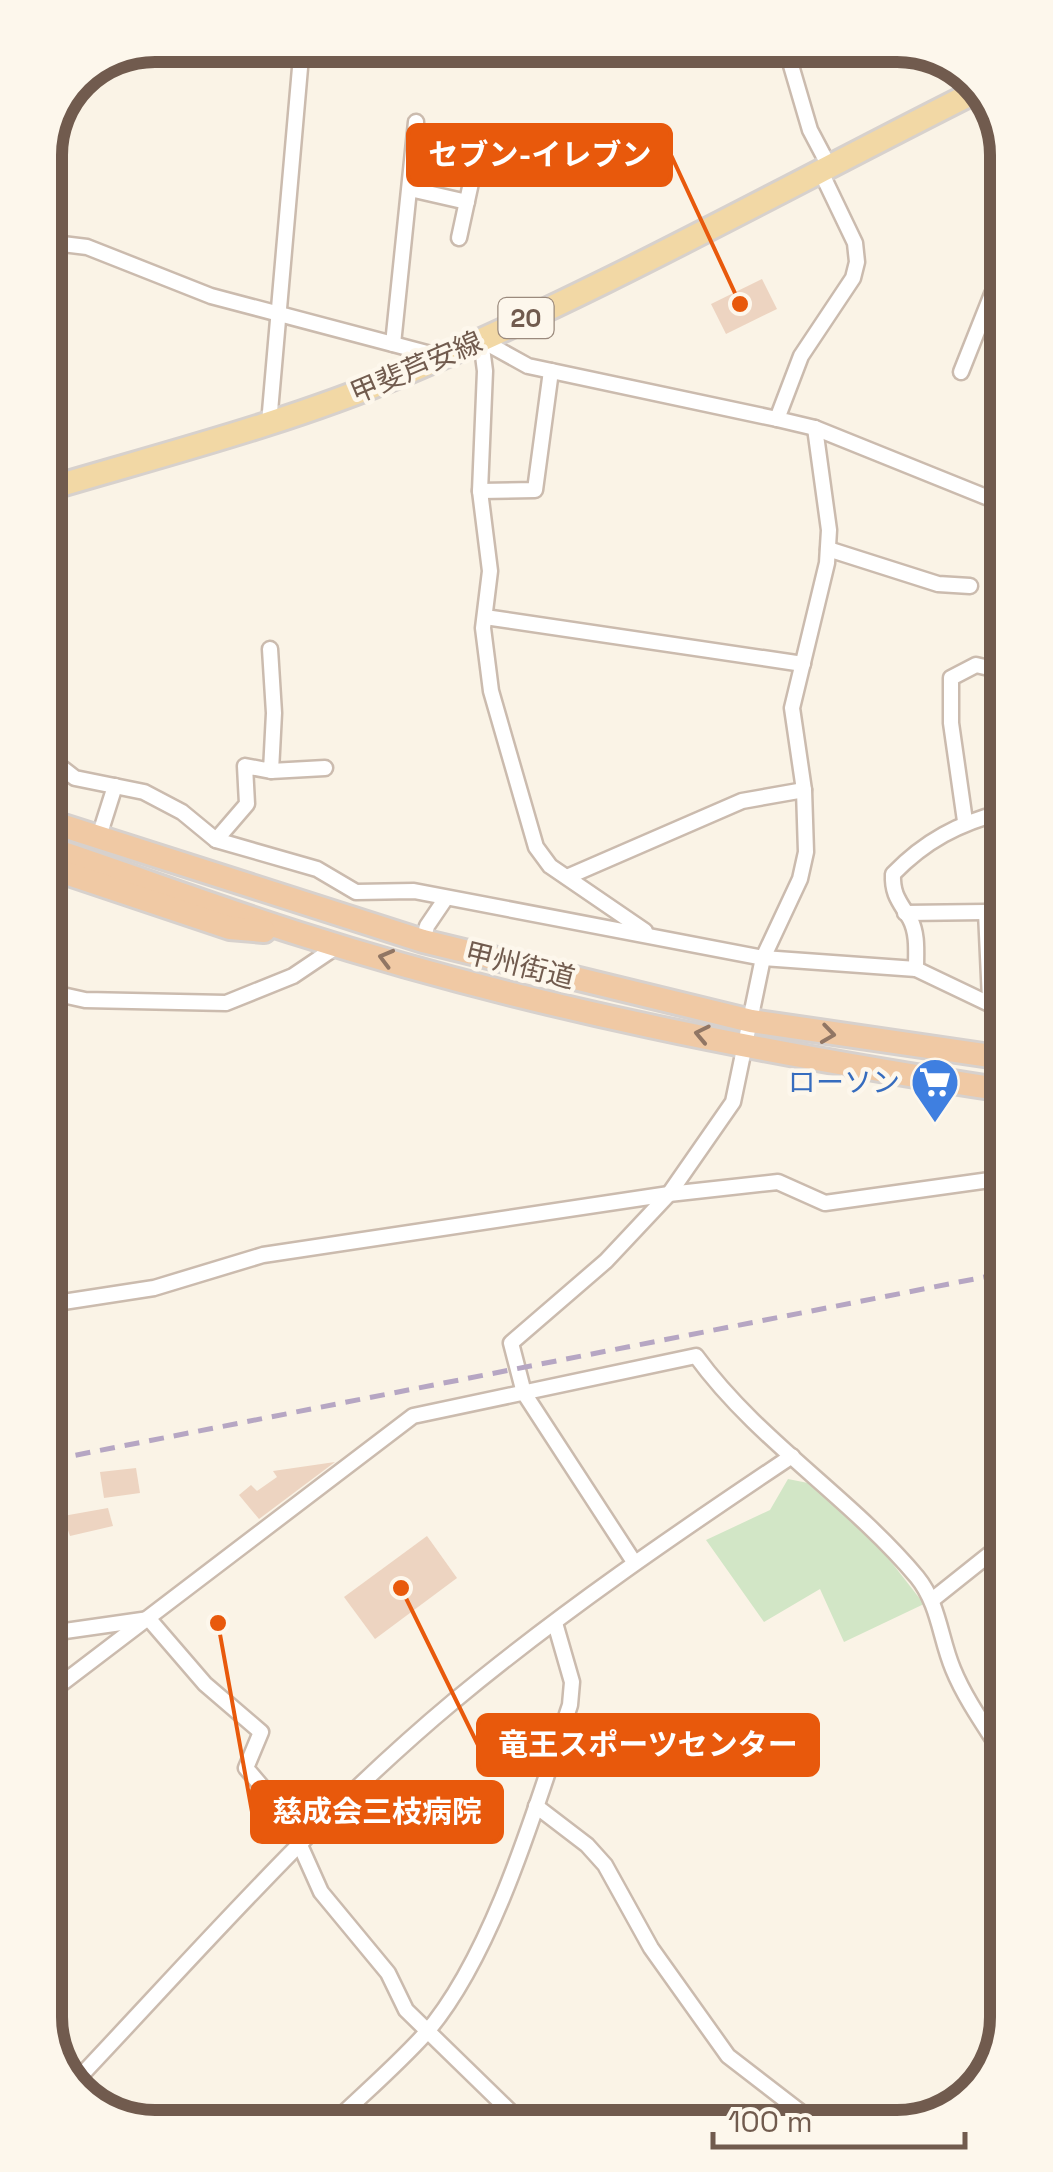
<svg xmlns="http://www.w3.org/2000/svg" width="1053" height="2172" viewBox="0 0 1053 2172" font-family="'Space Grotesk','Noto Sans JP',sans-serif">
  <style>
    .green { fill: #d2e6c6 }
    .building { fill: #edd4c1 }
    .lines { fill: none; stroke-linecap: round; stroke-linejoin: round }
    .minor-casing { stroke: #cbbbae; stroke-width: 19 }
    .primary-casing { stroke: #d7d1cd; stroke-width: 28 }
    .trunk-casing { stroke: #d7d1cd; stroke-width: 28 }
    .minor { stroke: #fff; stroke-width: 14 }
    .primary { stroke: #f2d8a5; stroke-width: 22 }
    .trunk { stroke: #f0c9a4; stroke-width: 22 }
    .rail { stroke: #b6a6c3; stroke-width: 5; stroke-dasharray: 15 10; stroke-linecap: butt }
    .oneway { stroke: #917664 }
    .labels { text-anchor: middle; stroke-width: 9; stroke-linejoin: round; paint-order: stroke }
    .shield { fill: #fdf7ec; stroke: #9b8a7d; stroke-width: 2.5 }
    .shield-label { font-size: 25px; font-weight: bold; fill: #715b4e }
    .street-label { font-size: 28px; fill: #715b4e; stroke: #fdf7ec }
    .shop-label { font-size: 28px; fill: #366cbe; stroke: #fdf7ec; text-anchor: end }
    .rim { fill: none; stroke: #715b4e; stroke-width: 12 }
    .leader { fill: none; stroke: #e8590c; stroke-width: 4 }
    .callout-dot { fill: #e8590c; stroke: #fdf7ec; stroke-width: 4 }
    .callout { fill: #e8590c; stroke: #e8590c; stroke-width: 4 }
    .callout-label { font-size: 30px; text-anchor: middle; font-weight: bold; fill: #fff }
  </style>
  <rect width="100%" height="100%" fill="#faf3e6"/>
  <polygon class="green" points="788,1479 818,1485 874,1540 924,1604 844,1642 820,1589 764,1622 706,1540 770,1510"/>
  <g class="building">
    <polygon points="762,279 777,309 726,334 711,304"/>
    <polygon points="335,1462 259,1519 239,1495 251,1485 257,1491 277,1477 273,1471"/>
    <polygon points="136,1468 140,1493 104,1498 100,1472"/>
    <polygon points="108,1508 113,1526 70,1536 63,1516"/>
    <polygon points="427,1536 457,1578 375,1639 344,1597"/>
  </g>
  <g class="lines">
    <g class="minor-casing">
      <g id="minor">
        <polyline points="681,45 684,45"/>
        <polyline points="785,45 810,130 829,166"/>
        <polyline points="820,170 855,243 857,262 853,278 801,356 777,419 815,428 1001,503"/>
        <polyline points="410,189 467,202"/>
        <polyline points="459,238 479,146"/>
        <polyline points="46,242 87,247 211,296 442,357"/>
        <polyline points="481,340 485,371 480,491 490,571 483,628 491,691 536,847 550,866 645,931"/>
        <polyline points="481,340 528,366 777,419"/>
        <polyline points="393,344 416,122"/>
        <polyline points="961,372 992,294 1001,293"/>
        <polyline points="269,423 302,45"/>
        <polyline points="480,491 535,490 551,371"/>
        <polyline points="828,549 938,584 970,586"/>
        <polyline points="485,617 803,664"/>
        <polyline points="48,757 75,778 144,792 182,812 216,840 317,869 356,892 414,891 763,958 916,969 1004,1011"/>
        <polyline points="271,771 325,768"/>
        <polyline points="965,821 951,723 951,678 976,665 1002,671"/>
        <polyline points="102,827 115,786"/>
        <polyline points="216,840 247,804 245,766 271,771 274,713 270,649"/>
        <polyline points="567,877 742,801 804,790"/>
        <polyline points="905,913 986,912"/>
        <polyline points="423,941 427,926 446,898"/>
        <path d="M916,969C916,952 918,934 910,919C900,902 892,895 893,874C925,841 959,823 1003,812"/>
        <polyline points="49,992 85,1000 226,1003 293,976 339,945"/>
        <polyline points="990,1000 986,912 1003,912"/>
        <polyline points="50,1304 154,1288 263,1255 669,1194 778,1182 825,1203 1004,1178"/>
        <polyline points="634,1562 524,1393 511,1343 606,1261 669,1194 733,1102 763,958 800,879 806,852 804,790 792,708 827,563 829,530 815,428"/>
        <polyline points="932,1600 1006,1541"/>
        <polyline points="51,1633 149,1619 205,1684 261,1732 246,1768 287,1816 321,1892 388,1973 406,2010 522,2123"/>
        <path d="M52,1691L413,1416L696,1356C758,1441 850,1497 917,1577C939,1604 940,1638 953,1669C966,1701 989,1732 1007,1761"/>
        <polyline points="536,1806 587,1845 605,1865 651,1948 728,2056 811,2120"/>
        <path d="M73,2084C196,1954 316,1816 454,1701C561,1612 677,1533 792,1456"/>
        <polyline points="956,2105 1005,2027"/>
        <path d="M331,2125C362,2095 396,2066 425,2034C493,1956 537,1804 570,1705L572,1682L555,1623"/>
      </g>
    </g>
    <g class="primary-casing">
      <path id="primary" d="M47,489C165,454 287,423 401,375C600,292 789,185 981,89"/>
    </g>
    <g class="trunk-casing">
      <g id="trunk">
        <polyline points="48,821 423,941 751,1021 1004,1058"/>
        <path d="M48,848C132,876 215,907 300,934C528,1007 768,1054 1004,1090"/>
        <polyline points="48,867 230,928 264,931"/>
      </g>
    </g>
    <use href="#minor" class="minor"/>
    <use href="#primary" class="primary"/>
    <use href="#trunk" class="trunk"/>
    <polyline class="rail" points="51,1460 1005,1273"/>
  </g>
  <defs><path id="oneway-chevron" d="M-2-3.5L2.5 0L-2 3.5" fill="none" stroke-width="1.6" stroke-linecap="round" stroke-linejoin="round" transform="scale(2.5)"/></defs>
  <g class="oneway">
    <use href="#oneway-chevron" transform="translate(386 958) rotate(-165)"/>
    <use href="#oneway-chevron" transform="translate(702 1034) rotate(-168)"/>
    <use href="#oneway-chevron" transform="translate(828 1034) rotate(8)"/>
  </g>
  <defs>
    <g id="supermarket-pin" transform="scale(2.5)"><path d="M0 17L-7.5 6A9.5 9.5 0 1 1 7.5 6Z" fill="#3f7fe0" stroke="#fdf7ec"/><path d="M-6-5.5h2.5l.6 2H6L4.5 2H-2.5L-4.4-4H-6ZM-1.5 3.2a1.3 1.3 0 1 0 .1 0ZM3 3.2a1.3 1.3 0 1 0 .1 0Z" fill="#fff"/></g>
  </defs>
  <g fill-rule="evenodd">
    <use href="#supermarket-pin" x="935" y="1082"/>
  </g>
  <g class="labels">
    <rect class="shield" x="498.5" y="298" width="55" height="40" rx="8"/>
    <g class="shield-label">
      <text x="526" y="327">20</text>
    </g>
    <g class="street-label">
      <text transform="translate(416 367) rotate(-23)" y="10">甲斐芦安線</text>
      <text transform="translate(520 965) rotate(14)" y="10">甲州街道</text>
    </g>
    <g class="shop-label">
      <text x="900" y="1092">ローソン</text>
    </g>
  </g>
  <path d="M0 0H1053V2172H0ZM155 62H897A93 93 0 0 1 990 155V2017A93 93 0 0 1 897 2110H155A93 93 0 0 1 62 2017V155A93 93 0 0 1 155 62Z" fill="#fdf7ec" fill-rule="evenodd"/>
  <path class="rim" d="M155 62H897A93 93 0 0 1 990 155V2017A93 93 0 0 1 897 2110H155A93 93 0 0 1 62 2017V155A93 93 0 0 1 155 62Z"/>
  <path class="leader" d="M740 304L671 155M401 1588L478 1745M218 1623L252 1812"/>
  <g class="callout-dot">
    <circle cx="740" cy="304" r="10"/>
    <circle cx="401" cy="1588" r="10"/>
    <circle cx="218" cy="1623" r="10"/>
  </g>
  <g class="callout">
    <rect x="408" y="125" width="263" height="60" rx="10"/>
    <rect x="478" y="1715" width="340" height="60" rx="10"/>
    <rect x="252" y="1782" width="250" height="60" rx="10"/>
  </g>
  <g class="callout-label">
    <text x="540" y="165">セブン-イレブン</text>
    <text x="648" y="1755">竜王スポーツセンター</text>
    <text x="377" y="1822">慈成会三枝病院</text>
  </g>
  <path d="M713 2132v15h252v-15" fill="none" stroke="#715b4e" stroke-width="5"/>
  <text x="728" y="2132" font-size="30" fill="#715b4e" stroke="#fdf7ec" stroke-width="8" paint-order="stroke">100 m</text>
</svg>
